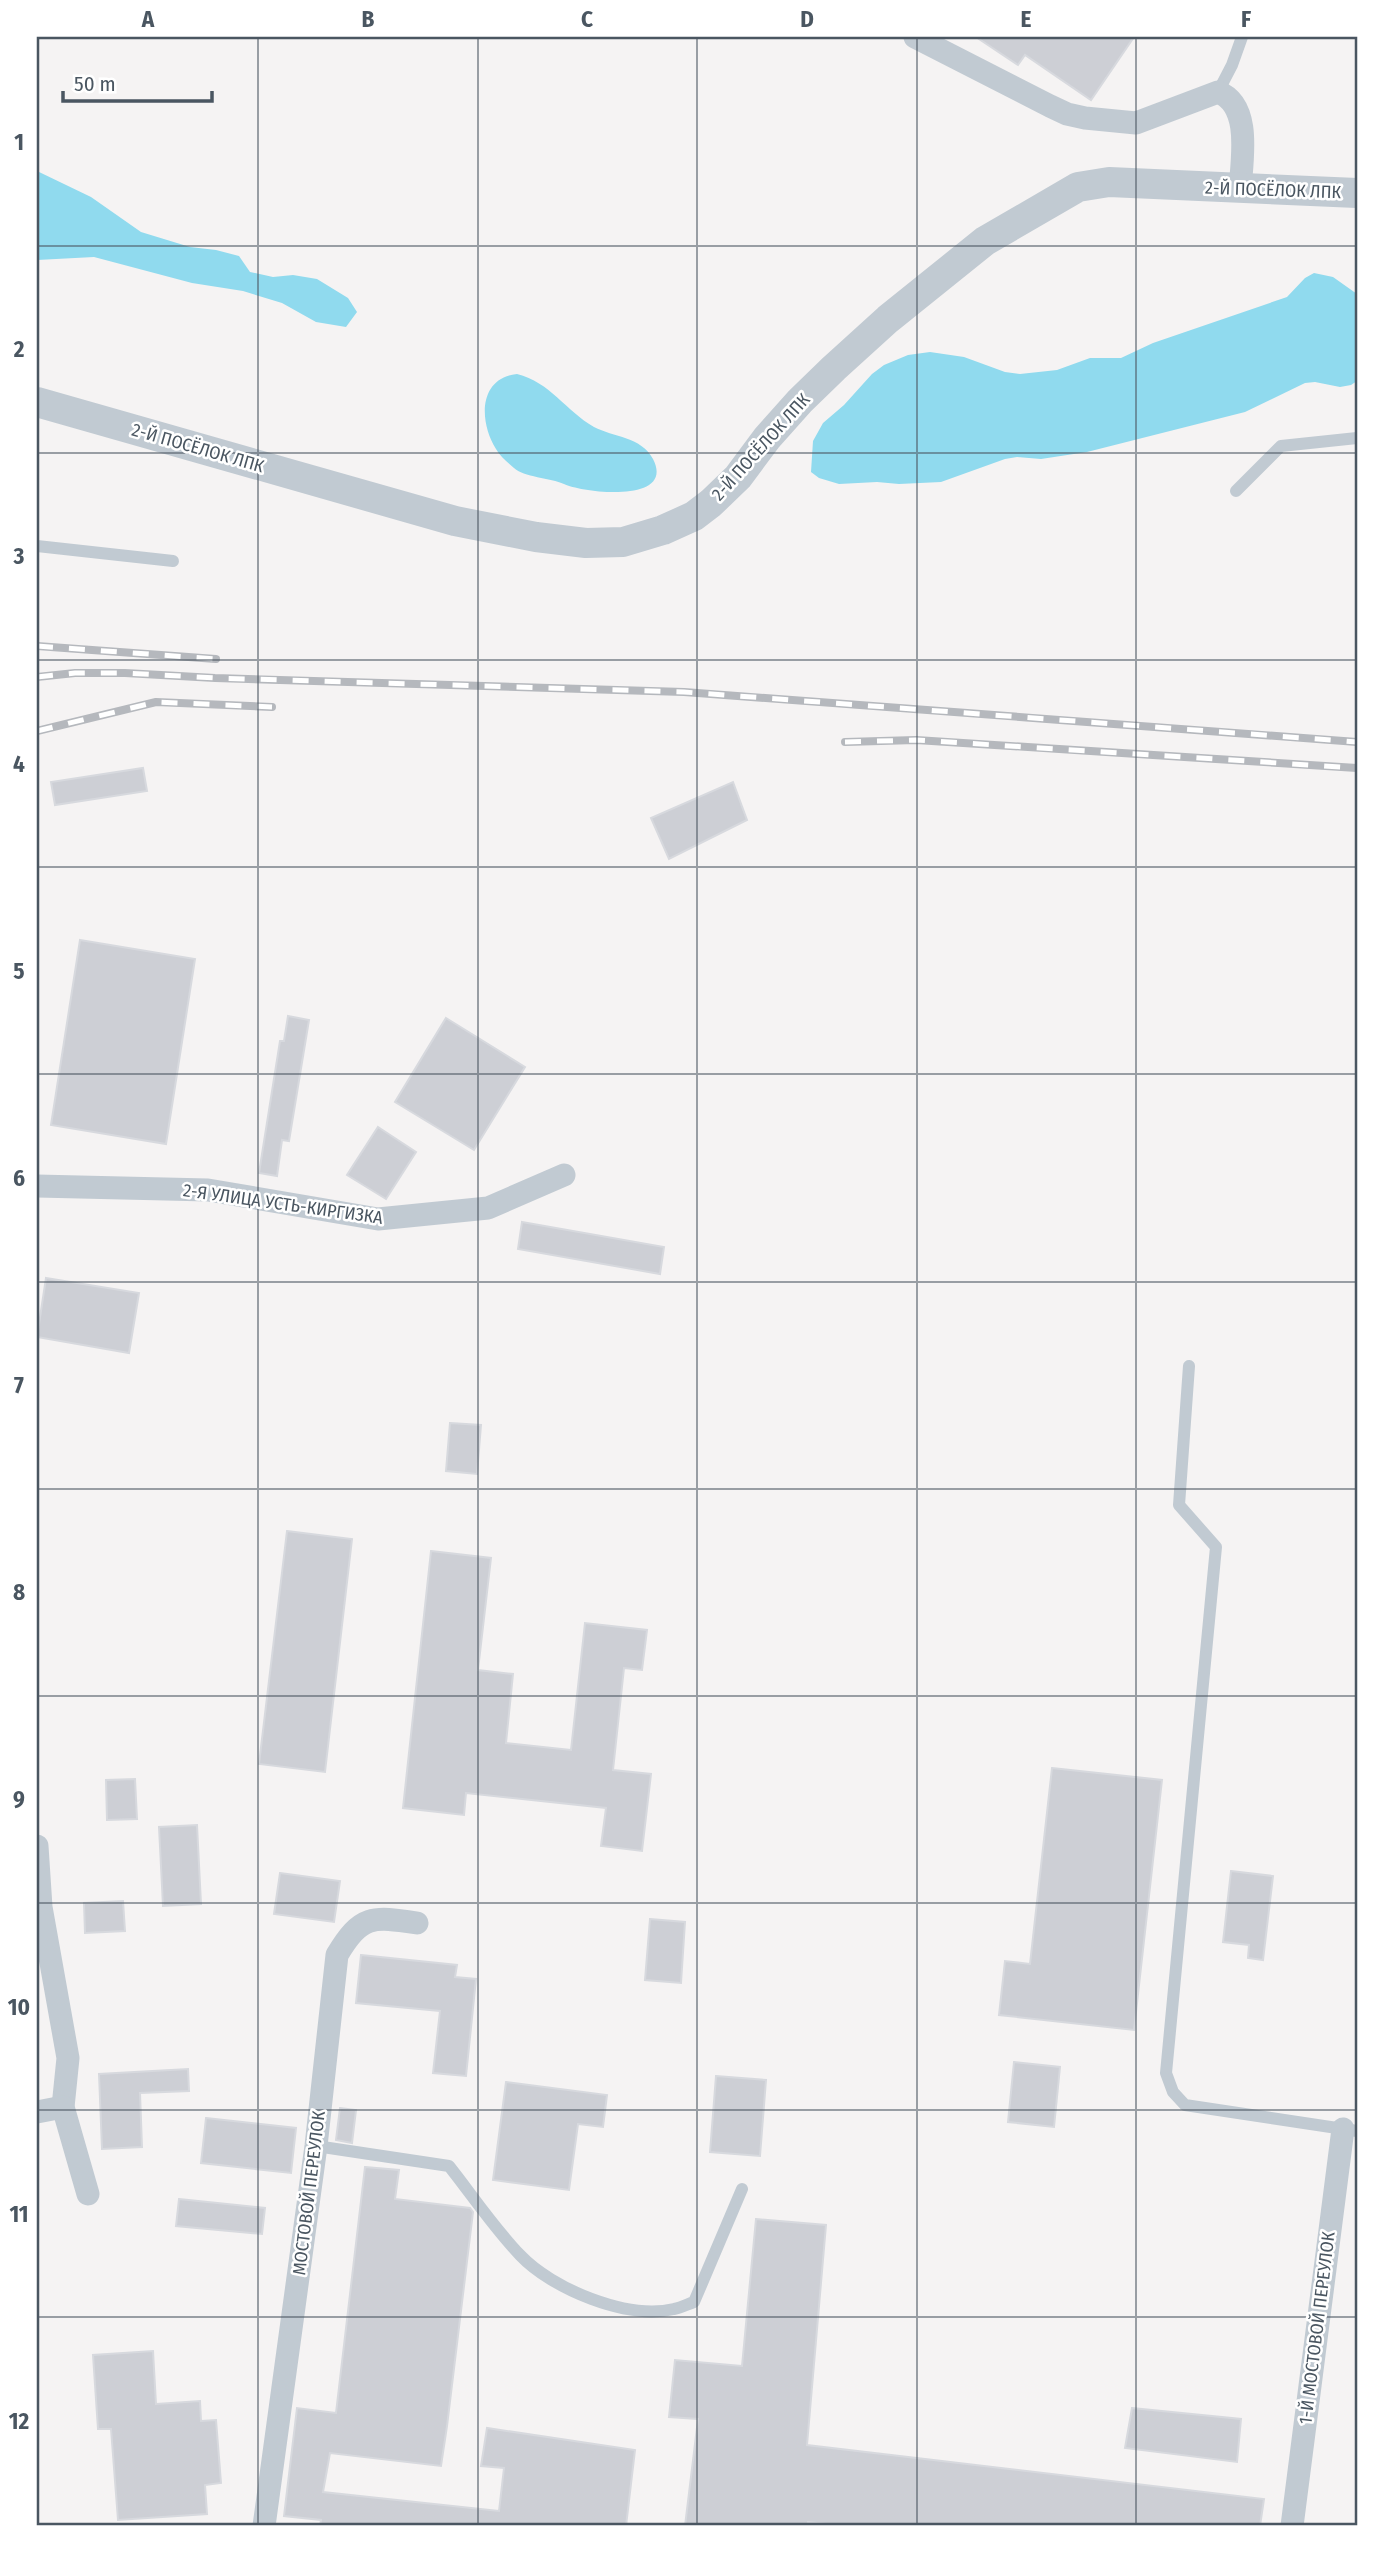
<svg xmlns="http://www.w3.org/2000/svg" width="1394" height="2563" viewBox="0 0 1394 2563" font-family="'Fira Sans Condensed',sans-serif">
  <style>
    .water { fill: #90daee }
    .building { fill: #cdcfd5; stroke: #d7d9de; stroke-width: 2 }
    .lines { fill: none; stroke-linecap: round; stroke-linejoin: round }
    .service { stroke: #c1cad2; stroke-width: 12 }
    .minor { stroke: #c1cad2; stroke-width: 23 }
    .tertiary { stroke: #c1cad2; stroke-width: 30 }
    .rail-casing { stroke: #b5b8bd; stroke-width: 8 }
    .rail { stroke: #fff; stroke-width: 5; stroke-dasharray: 16; stroke-linecap: butt }
    .grid { fill: none; stroke: #4a5661; stroke-width: 2; stroke-opacity: 0.55 }
    .labels { text-anchor: middle; stroke-width: 5; stroke-linejoin: round; paint-order: stroke }
    .street-label { font-size: 18px; fill: #4a5661; stroke: #fff }
    .neatline { fill: none; stroke: #4a5661; stroke-width: 2.5 }
    .grid-label { font-size: 23px; text-anchor: middle; font-weight: bold; fill: #4a5661 }
  </style>
  <rect width="100%" height="100%" fill="#f5f3f3"/>
  <g class="water">
    <polygon points="37,171 91,197 141,232 190,247 216,250 239,256 250,272 273,277 293,275 317,279 348,298 357,312 346,327 316,322 282,303 243,291 192,283 94,257 37,260"/>
    <polygon points="1314,273 1333,277 1357,294 1357,381 1351,385 1340,387 1315,382 1305,383 1245,412 1087,452 1041,459 1017,457 1005,459 941,482 899,484 877,482 839,484 819,478 811,472 813,441 823,423 844,405 872,374 884,365 908,355 930,352 964,357 1005,372 1020,374 1057,370 1090,358 1121,358 1153,343 1287,297 1305,278"/>
    <path d="M517,374C550,382 566,411 594,427C613,437 642,437 653,459C676,504 583,493 564,484C551,478 523,477 514,468C508,463 500,456 496,449C479,422 478,378 517,374Z"/>
  </g>
  <g class="building">
    <polygon points="976,37 1134,37 1091,100 1025,55 1018,65"/>
    <polygon points="143,768 147,791 55,805 51,782"/>
    <polygon points="733,782 747,820 669,859 651,818"/>
    <polygon points="80,940 195,959 166,1144 51,1125"/>
    <polygon points="288,1016 309,1020 289,1141 282,1140 277,1176 259,1173 280,1041 284,1041"/>
    <polygon points="446,1018 525,1067 474,1150 395,1102"/>
    <polygon points="378,1127 416,1152 386,1199 347,1175"/>
    <polygon points="522,1222 664,1247 660,1274 518,1249"/>
    <polygon points="46,1278 139,1293 129,1353 37,1337"/>
    <polygon points="450,1423 481,1425 477,1474 446,1471"/>
    <polygon points="287,1531 352,1539 325,1772 259,1764"/>
    <polygon points="431,1551 491,1558 478,1670 513,1674 506,1743 571,1750 585,1623 647,1630 642,1670 624,1668 613,1770 651,1774 642,1851 601,1846 606,1808 466,1793 464,1815 403,1808"/>
    <polygon points="1052,1768 1162,1780 1134,2030 999,2015 1005,1961 1030,1964"/>
    <polygon points="135,1779 137,1819 107,1820 106,1780"/>
    <polygon points="197,1825 201,1904 163,1906 159,1827"/>
    <polygon points="1231,1871 1273,1876 1263,1960 1248,1958 1249,1945 1223,1942"/>
    <polygon points="280,1873 340,1881 334,1922 274,1914"/>
    <polygon points="123,1901 125,1931 85,1933 84,1903"/>
    <polygon points="650,1919 685,1922 681,1983 645,1980"/>
    <polygon points="361,1955 457,1965 455,1977 476,1979 466,2076 433,2073 440,2011 356,2003"/>
    <polygon points="1014,2062 1060,2067 1054,2127 1008,2122"/>
    <polygon points="188,2069 189,2091 140,2093 142,2147 102,2149 99,2074"/>
    <polygon points="716,2076 766,2080 760,2156 710,2152"/>
    <polygon points="506,2082 607,2095 603,2127 578,2124 569,2190 493,2180"/>
    <polygon points="340,2108 356,2110 352,2143 336,2140"/>
    <polygon points="206,2118 296,2128 291,2173 201,2163"/>
    <polygon points="365,2167 399,2170 395,2199 470,2208 473,2212 447,2426 441,2466 330,2453 323,2492 499,2511 504,2468 481,2466 487,2428 635,2450 626,2526 320,2526 321,2520 284,2516 297,2408 336,2413"/>
    <polygon points="179,2199 265,2208 262,2234 176,2226"/>
    <polygon points="756,2219 826,2225 807,2445 1264,2499 1260,2526 847,2526 808,2522 808,2526 685,2526 698,2419 669,2417 675,2360 742,2366"/>
    <polygon points="153,2351 156,2404 200,2401 201,2421 216,2420 221,2483 205,2485 207,2514 118,2520 111,2429 98,2429 93,2355"/>
    <polygon points="1132,2408 1241,2419 1237,2462 1125,2448"/>
  </g>
  <g class="lines">
    <g class="service">
      <polyline points="1218,92 1232,65 1242,37"/>
      <polyline points="1236,491 1281,446 1357,438"/>
      <polyline points="37,546 173,561"/>
      <polyline points="1189,1366 1179,1505 1216,1547 1166,2073 1173,2092 1185,2105 1357,2131"/>
      <path d="M316,2146L449,2166C472,2195 494,2228 520,2255C552,2289 627,2320 674,2309C681,2308 688,2304 694,2302L742,2189"/>
    </g>
    <g class="minor">
      <path d="M915,37L1050,106L1067,114L1085,118L1136,123L1218,92C1252,105 1242,159 1240,189"/>
      <polyline points="37,1186 208,1190 378,1219 488,1208 564,1175"/>
      <polyline points="37,1846 41,1907 68,2058 63,2107 88,2194"/>
      <polyline points="37,2112 63,2107"/>
      <path d="M264,2526L316,2146L337,1955C361,1915 372,1916 417,1923"/>
      <polyline points="1292,2526 1343,2129"/>
    </g>
    <polyline class="tertiary" points="37,402 455,521 536,537 586,543 623,542 663,530 694,516 711,503 738,477 767,438 800,401 834,368 888,319 985,241 1078,187 1109,182 1357,193"/>
    <g class="rail-casing">
      <g id="rail">
        <polyline points="37,646 216,659"/>
        <polyline points="37,677 75,673 125,673 215,678 684,692 1357,742"/>
        <polyline points="37,731 156,702 272,707"/>
        <polyline points="845,742 916,740 1357,768"/>
      </g>
    </g>
    <use href="#rail" class="rail"/>
  </g>
  <path class="grid" d="M258,37V2526M478,37V2526M697,37V2526M917,37V2526M1136,37V2526M37,246H1357M37,453H1357M37,660H1357M37,867H1357M37,1074H1357M37,1282H1357M37,1489H1357M37,1696H1357M37,1903H1357M37,2110H1357M37,2317H1357"/>
  <g class="labels">
    <g class="street-label">
      <text transform="translate(1273 190) rotate(2)" y="6">2-Й ПОСЁЛОК ЛПК</text>
      <text transform="translate(761 447) rotate(-48)" y="6">2-Й ПОСЁЛОК ЛПК</text>
      <text transform="translate(198 448) rotate(16)" y="6">2-Й ПОСЁЛОК ЛПК</text>
      <text transform="translate(283 1204) rotate(8)" y="6">2-Я УЛИЦА УСТЬ-КИРГИЗКА</text>
      <text transform="translate(309 2193) rotate(-83)" y="6">МОСТОВОЙ ПЕРЕУЛОК</text>
      <text transform="translate(1317 2328) rotate(-83)" y="6">1-Й МОСТОВОЙ ПЕРЕУЛОК</text>
    </g>
  </g>
  <rect width="1394" height="2563" fill="none" stroke="#ffffff" stroke-width="77"/>
  <path d="M63 91v10h149v-10" fill="none" stroke="#4a5661" stroke-width="3.5"/>
  <text x="74" y="91" font-size="21" fill="#4a5661" stroke="#ffffff" stroke-width="5" paint-order="stroke">50 m</text>
  <rect x="38" y="38" width="1318" height="2486" class="neatline"/>
  <g class="grid-label">
    <text x="148" y="27">A</text>
    <text x="368" y="27">B</text>
    <text x="587" y="27">C</text>
    <text x="807" y="27">D</text>
    <text x="1026" y="27">E</text>
    <text x="1246" y="27">F</text>
    <text x="19" y="150">1</text>
    <text x="19" y="357">2</text>
    <text x="19" y="564">3</text>
    <text x="19" y="772">4</text>
    <text x="19" y="979">5</text>
    <text x="19" y="1186">6</text>
    <text x="19" y="1393">7</text>
    <text x="19" y="1600">8</text>
    <text x="19" y="1807">9</text>
    <text x="19" y="2015">10</text>
    <text x="19" y="2222">11</text>
    <text x="19" y="2429">12</text>
  </g>
</svg>
